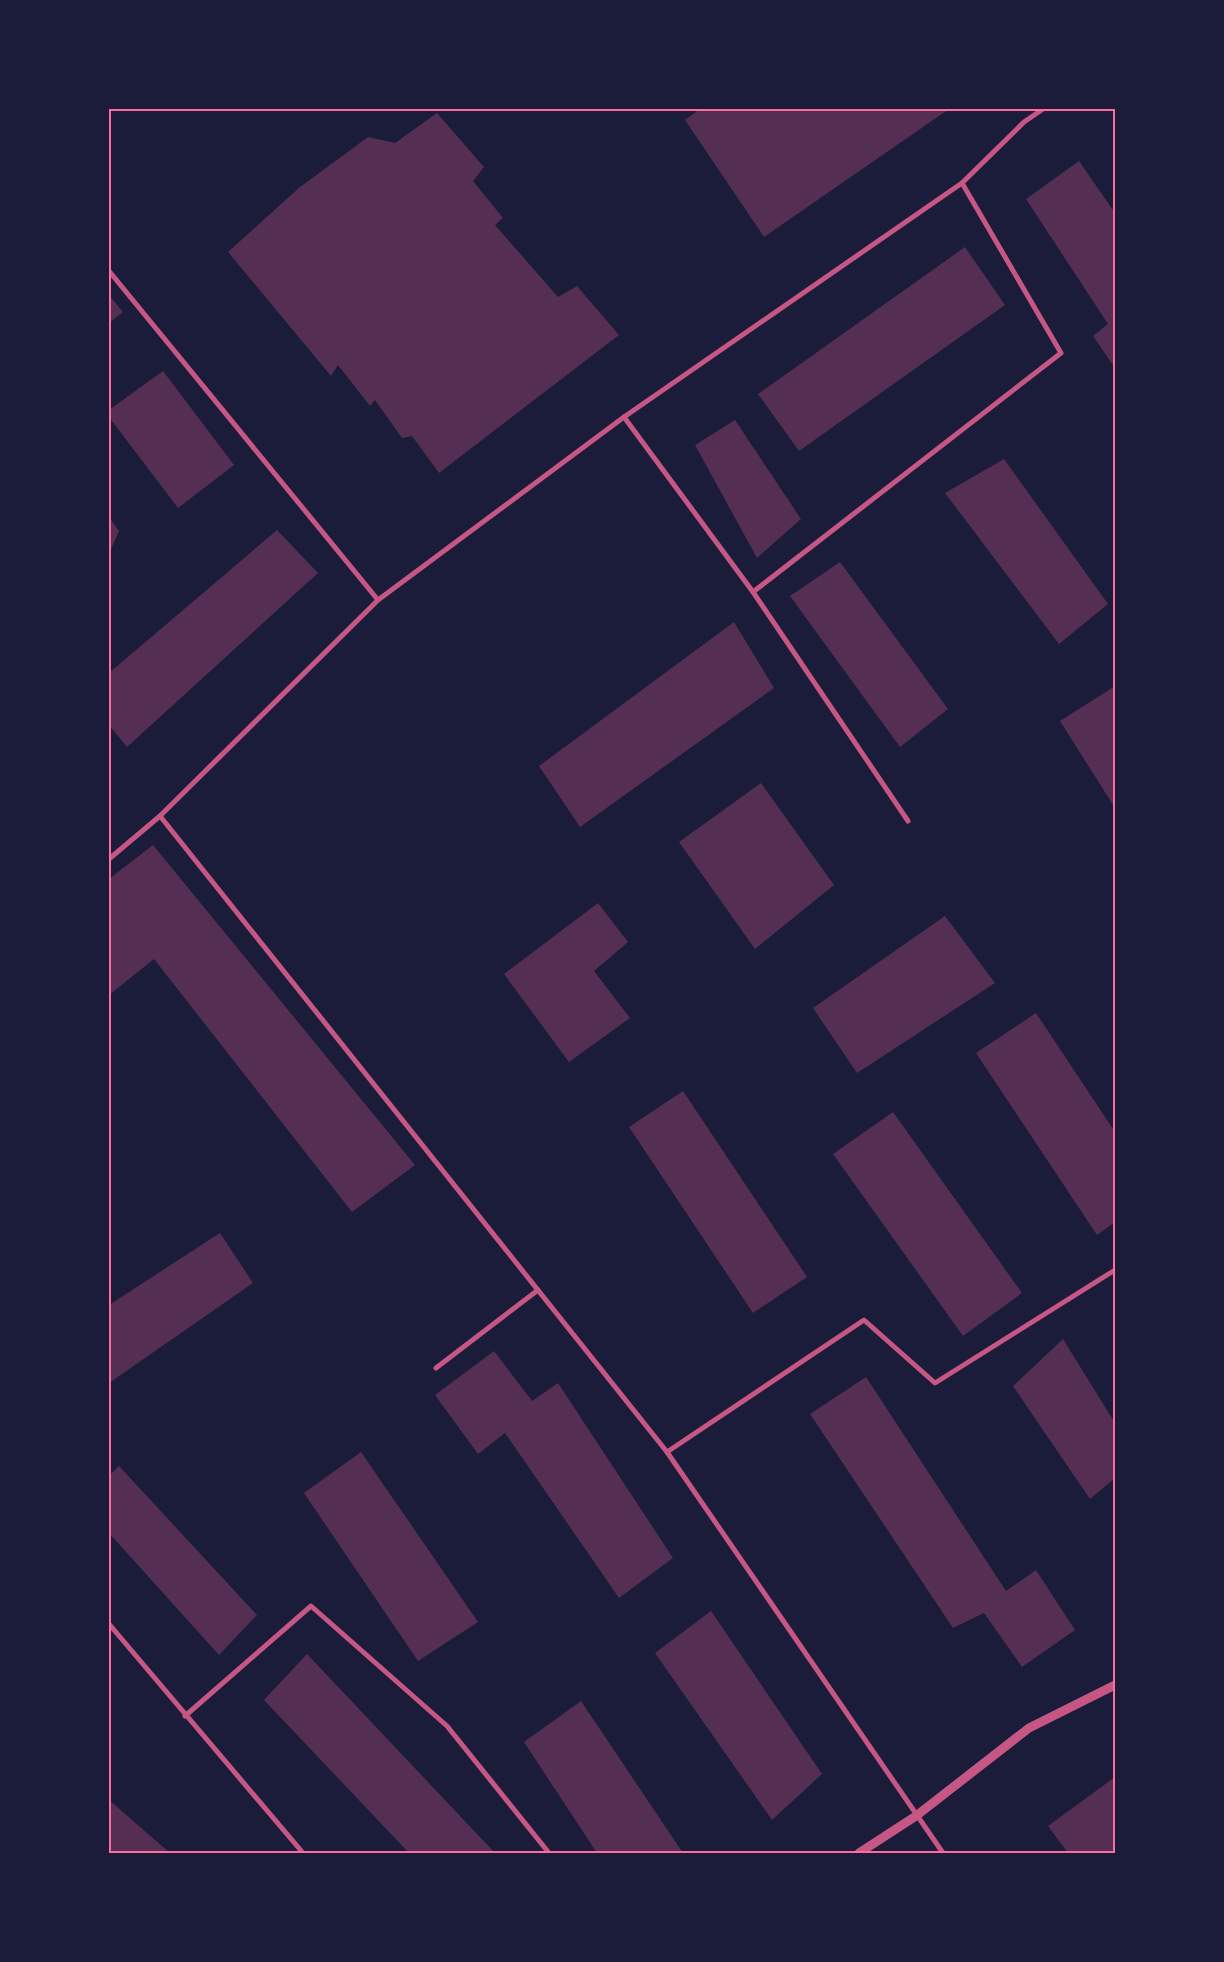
<svg xmlns="http://www.w3.org/2000/svg" width="1224" height="1962" viewBox="0 0 1224 1962" font-family="'Archivo Narrow',sans-serif">
  <style>
    .building { fill: #542f53 }
    .lines { fill: none; stroke-linecap: round; stroke-linejoin: round }
    .minor { stroke: #c65784; stroke-width: 5 }
    .tertiary { stroke: #c65784; stroke-width: 9 }
    .neatline { fill: none; stroke: #ff6b9d; stroke-width: 2 }
  </style>
  <rect width="100%" height="100%" fill="#1b1b3a"/>
  <g class="building">
    <polygon points="700,109 949,109 764,237 685,120"/>
    <polygon points="437,113 484,167 473,181 503,218 495,225 558,297 577,286 619,335 439,473 412,436 402,438 375,400 370,406 338,365 331,376 228,252 300,187 368,137 395,143"/>
    <polygon points="1079,161 1115,213 1115,368 1093,336 1108,324 1026,199"/>
    <polygon points="965,247 1005,305 799,451 758,394"/>
    <polygon points="109,295 123,312 109,323"/>
    <polygon points="163,371 234,465 178,508 109,417 109,410"/>
    <polygon points="735,420 801,519 757,558 695,445"/>
    <polygon points="1004,459 1108,604 1059,644 945,493"/>
    <polygon points="109,517 119,531 109,554"/>
    <polygon points="277,530 318,573 127,747 109,725 109,673"/>
    <polygon points="840,562 948,709 900,747 790,596"/>
    <polygon points="734,622 774,688 580,827 539,766"/>
    <polygon points="1115,686 1115,808 1060,721"/>
    <polygon points="761,783 834,885 755,949 679,842"/>
    <polygon points="153,845 415,1165 352,1212 154,959 109,995 109,879"/>
    <polygon points="598,903 628,942 594,971 630,1018 569,1062 504,974"/>
    <polygon points="945,916 995,983 857,1073 813,1008"/>
    <polygon points="1036,1013 1115,1132 1115,1222 1097,1235 976,1053"/>
    <polygon points="683,1091 807,1277 753,1313 629,1127"/>
    <polygon points="893,1112 1022,1293 963,1336 833,1154"/>
    <polygon points="220,1233 253,1283 109,1383 109,1305"/>
    <polygon points="1063,1339 1115,1423 1115,1478 1090,1499 1013,1386"/>
    <polygon points="494,1351 532,1401 558,1383 673,1558 619,1598 505,1433 478,1454 435,1395"/>
    <polygon points="866,1377 1006,1591 1036,1570 1075,1630 1022,1667 984,1613 953,1628 810,1414"/>
    <polygon points="361,1452 478,1622 418,1661 304,1493"/>
    <polygon points="119,1466 257,1615 219,1655 109,1533 109,1476"/>
    <polygon points="711,1611 822,1774 772,1820 655,1653"/>
    <polygon points="307,1654 495,1853 409,1853 264,1700"/>
    <polygon points="581,1701 683,1853 597,1853 524,1742"/>
    <polygon points="1115,1777 1115,1853 1068,1853 1048,1826"/>
    <polygon points="109,1800 170,1853 109,1853"/>
  </g>
  <g class="lines">
    <g class="minor">
      <polyline points="109,271 378,600"/>
      <polyline points="624,417 753,592 908,821"/>
      <polyline points="753,592 1061,353 962,183"/>
      <polyline points="160,816 667,1452 943,1853"/>
      <polyline points="109,859 160,816 378,600 624,417 962,183 1024,122 1043,109"/>
      <polyline points="436,1368 538,1290"/>
      <polyline points="667,1452 864,1320 935,1383 1115,1270"/>
      <polyline points="109,1624 303,1853"/>
      <polyline points="185,1716 311,1606 447,1726 549,1853"/>
    </g>
    <polyline class="tertiary" points="859,1853 916,1816 1029,1728 1115,1685"/>
  </g>
  <rect width="1224" height="1962" fill="none" stroke="#1b1b3a" stroke-width="220"/>
  <rect x="110" y="110" width="1004" height="1742" class="neatline"/>
</svg>
